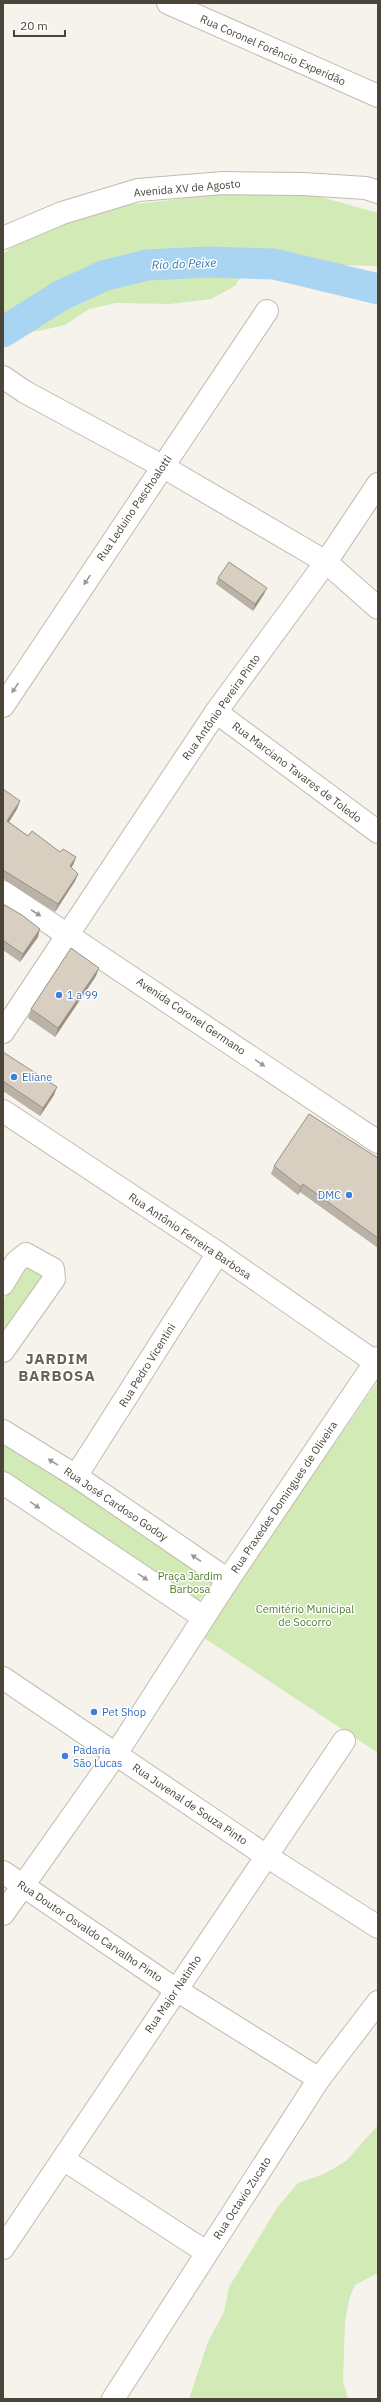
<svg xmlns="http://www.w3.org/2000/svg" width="381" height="2402" viewBox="0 0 381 2402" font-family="'IBM Plex Sans',sans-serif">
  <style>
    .green { fill: #d2eab5 }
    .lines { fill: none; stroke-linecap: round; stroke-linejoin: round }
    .river { stroke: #a9d4f2; stroke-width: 31 }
    .minor-casing { stroke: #c2bbae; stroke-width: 24 }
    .minor { stroke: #fff; stroke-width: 22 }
    .wall { fill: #bab2a6 }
    .shaded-wall { fill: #979187 }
    .building { fill: #d8cfc1; stroke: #979187 }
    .oneway { fill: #9c9892 }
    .shop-dot { fill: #3f7fe0; stroke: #fff; stroke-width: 1.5 }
    .labels { text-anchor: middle; stroke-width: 3; stroke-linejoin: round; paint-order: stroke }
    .street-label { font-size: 11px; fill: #4b4439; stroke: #fff }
    .shop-label { font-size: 11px; fill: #366cbe; stroke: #fff; text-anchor: start }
    .park-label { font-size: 11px; fill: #4a7f2a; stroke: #fff }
    .water-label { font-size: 12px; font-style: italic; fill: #2e7ab2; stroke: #fff }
    .district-label { font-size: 15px; font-weight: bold; letter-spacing: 1px; fill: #6e6250; stroke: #fff }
  </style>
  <rect width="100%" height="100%" fill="#f6f3ec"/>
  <g class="green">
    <polygon points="240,192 291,193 321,197 378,213 378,266 249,263 235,286 211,299 170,304 116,303 89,309 65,325 38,331 3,333 3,254 17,243 102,208"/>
    <polygon points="27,1262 45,1275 3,1340 3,1300"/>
    <polygon points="378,1381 378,1753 201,1636"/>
    <polygon points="3,1439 214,1579 196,1605 3,1473"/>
    <polygon points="378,2125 378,2273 355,2285 350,2296 345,2321 343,2381 348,2399 189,2399 208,2342 224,2312 229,2287 277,2208 298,2183 324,2174 346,2161"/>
  </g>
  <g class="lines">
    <polyline class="river" points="3,332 60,296 103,276 147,265 208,262 274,264 378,289"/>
    <g class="minor-casing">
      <g id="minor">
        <polyline points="168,3 378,96"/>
        <polyline points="3,238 62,213 138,190 223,183 303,184 366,188 378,192"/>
        <polyline points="3,377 25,392 162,466 326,562 378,608"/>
        <polyline points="3,706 267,311"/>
        <polyline points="216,712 378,832"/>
        <polyline points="3,892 378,1142"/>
        <polyline points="3,1032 216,712 326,562 378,484"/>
        <polyline points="3,1111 218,1253 375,1362"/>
        <polyline points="3,1284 16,1262 26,1254 53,1269 54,1279 3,1351"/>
        <polyline points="3,1431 76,1476 228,1580"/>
        <polyline points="76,1476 218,1253"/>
        <polyline points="3,1483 203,1617"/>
        <polyline points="3,1678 268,1857 378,1927"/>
        <polyline points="3,1872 175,1989 319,2079"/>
        <polyline points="3,1914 116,1754 228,1580 378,1358"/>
        <polyline points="63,2159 206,2252"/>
        <polyline points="3,2248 344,1741"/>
        <polyline points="113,2399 319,2079 378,2002"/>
      </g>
    </g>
    <use href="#minor" class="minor"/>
  </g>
  <g class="wall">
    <polygon points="218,578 264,594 253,611 216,584"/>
    <polygon points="3,789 17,809 9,822 28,836 60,852 76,857 73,865 71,868 78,874 75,881 55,912 3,879"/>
    <polygon points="3,904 38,937 20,962 3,950"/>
    <polygon points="96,976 55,1037 28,1018 31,1009"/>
    <polygon points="3,1052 54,1095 40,1116 3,1091"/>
    <polygon points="378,1158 378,1248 300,1192 298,1195 271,1174 274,1166"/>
  </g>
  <g class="shaded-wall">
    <polygon points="267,588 264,594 253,611 255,604"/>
    <polygon points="20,801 17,809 5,828 7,821"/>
    <polygon points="76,857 73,865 67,874 70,866"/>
    <polygon points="78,874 75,881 55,912 58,904"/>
    <polygon points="40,929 38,937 20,962 23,954"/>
    <polygon points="99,968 96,976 55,1037 58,1028"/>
    <polygon points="57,1087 54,1095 40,1116 43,1108"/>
    <polygon points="303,1184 300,1192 298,1195 301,1187"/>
  </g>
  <g class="building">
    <polygon points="229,562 267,588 255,604 218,578"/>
    <polygon points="3,789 20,801 7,821 28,836 32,831 60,852 63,849 76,857 70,866 78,874 58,904 3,870"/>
    <polygon points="3,904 22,915 40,929 23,954 4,941 3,943"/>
    <polygon points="71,948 99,968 58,1028 31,1009"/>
    <polygon points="3,1052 57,1087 43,1108 3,1081"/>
    <polygon points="309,1114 378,1158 378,1238 303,1184 301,1187 274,1166"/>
  </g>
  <defs><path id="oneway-solid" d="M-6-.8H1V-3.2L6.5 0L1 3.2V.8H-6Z"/></defs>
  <g class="oneway">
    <use href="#oneway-solid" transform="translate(87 580) rotate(124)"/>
    <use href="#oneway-solid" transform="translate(15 688) rotate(124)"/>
    <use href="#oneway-solid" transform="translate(36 913) rotate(33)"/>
    <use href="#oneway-solid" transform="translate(260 1063) rotate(34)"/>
    <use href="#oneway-solid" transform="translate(53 1462) rotate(-148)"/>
    <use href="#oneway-solid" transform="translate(35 1505) rotate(34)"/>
    <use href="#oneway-solid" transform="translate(196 1558) rotate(-146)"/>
    <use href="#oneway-solid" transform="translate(143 1577) rotate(34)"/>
  </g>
  <g class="shop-dot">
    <circle cx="59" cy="995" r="4"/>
    <circle cx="14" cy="1077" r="4"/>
    <circle cx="349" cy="1195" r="4"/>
    <circle cx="94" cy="1712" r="4"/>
    <circle cx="65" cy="1756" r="4"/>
  </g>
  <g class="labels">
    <g class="street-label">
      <text transform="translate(273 50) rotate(24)" y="4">Rua Coronel Forêncio Experidão</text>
      <text transform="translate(187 188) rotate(-5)" y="4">Avenida XV de Agosto</text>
      <text transform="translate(134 508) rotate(-56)" y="4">Rua Leduino Paschoalotti</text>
      <text transform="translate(221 707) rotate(-55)" y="4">Rua Antônio Pereira Pinto</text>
      <text transform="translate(297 772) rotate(37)" y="4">Rua Marciano Tavares de Toledo</text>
      <text transform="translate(191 1016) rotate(34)" y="4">Avenida Coronel Germano</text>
      <text transform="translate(190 1236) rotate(34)" y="4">Rua Antônio Ferreira Barbosa</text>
      <text transform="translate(147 1365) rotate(-58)" y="4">Rua Pedro Vicentini</text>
      <text transform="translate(284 1497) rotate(-56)" y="4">Rua Praxedes Domingues de Oliveira</text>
      <text transform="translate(116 1504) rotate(34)" y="4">Rua José Cardoso Godoy</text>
      <text transform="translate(190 1804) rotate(34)" y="4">Rua Juvenal de Souza Pinto</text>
      <text transform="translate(90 1931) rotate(34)" y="4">Rua Doutor Osvaldo Carvalho Pinto</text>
      <text transform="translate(173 1994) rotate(-56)" y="4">Rua Major Natinho</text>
      <text transform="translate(242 2198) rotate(-57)" y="4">Rua Octavio Zucato</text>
    </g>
    <g class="shop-label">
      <text x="67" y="999">1 a 99</text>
      <text x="22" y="1081">Eliane</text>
      <text x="341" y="1199" text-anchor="end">DMC</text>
      <text x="102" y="1716">Pet Shop</text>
      <text x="73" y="1754">Padaria<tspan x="73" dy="13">São Lucas</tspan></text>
    </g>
    <g class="park-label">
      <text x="190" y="1580">Praça Jardim<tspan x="190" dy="13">Barbosa</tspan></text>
      <text x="305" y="1613">Cemitério Municipal<tspan x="305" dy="13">de Socorro</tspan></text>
    </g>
    <g class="water-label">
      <text transform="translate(184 264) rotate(-2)" y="4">Rio do Peixe</text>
    </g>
    <g class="district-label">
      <text x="57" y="1364">JARDIM<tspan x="57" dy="17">BARBOSA</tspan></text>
    </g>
  </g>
  <rect width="381" height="2402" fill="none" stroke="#4b4439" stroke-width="8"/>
  <path d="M14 30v6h51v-6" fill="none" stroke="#4b4439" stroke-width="2"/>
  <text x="20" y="30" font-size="12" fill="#4b4439" stroke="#ffffff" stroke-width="3" paint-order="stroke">20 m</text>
</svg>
